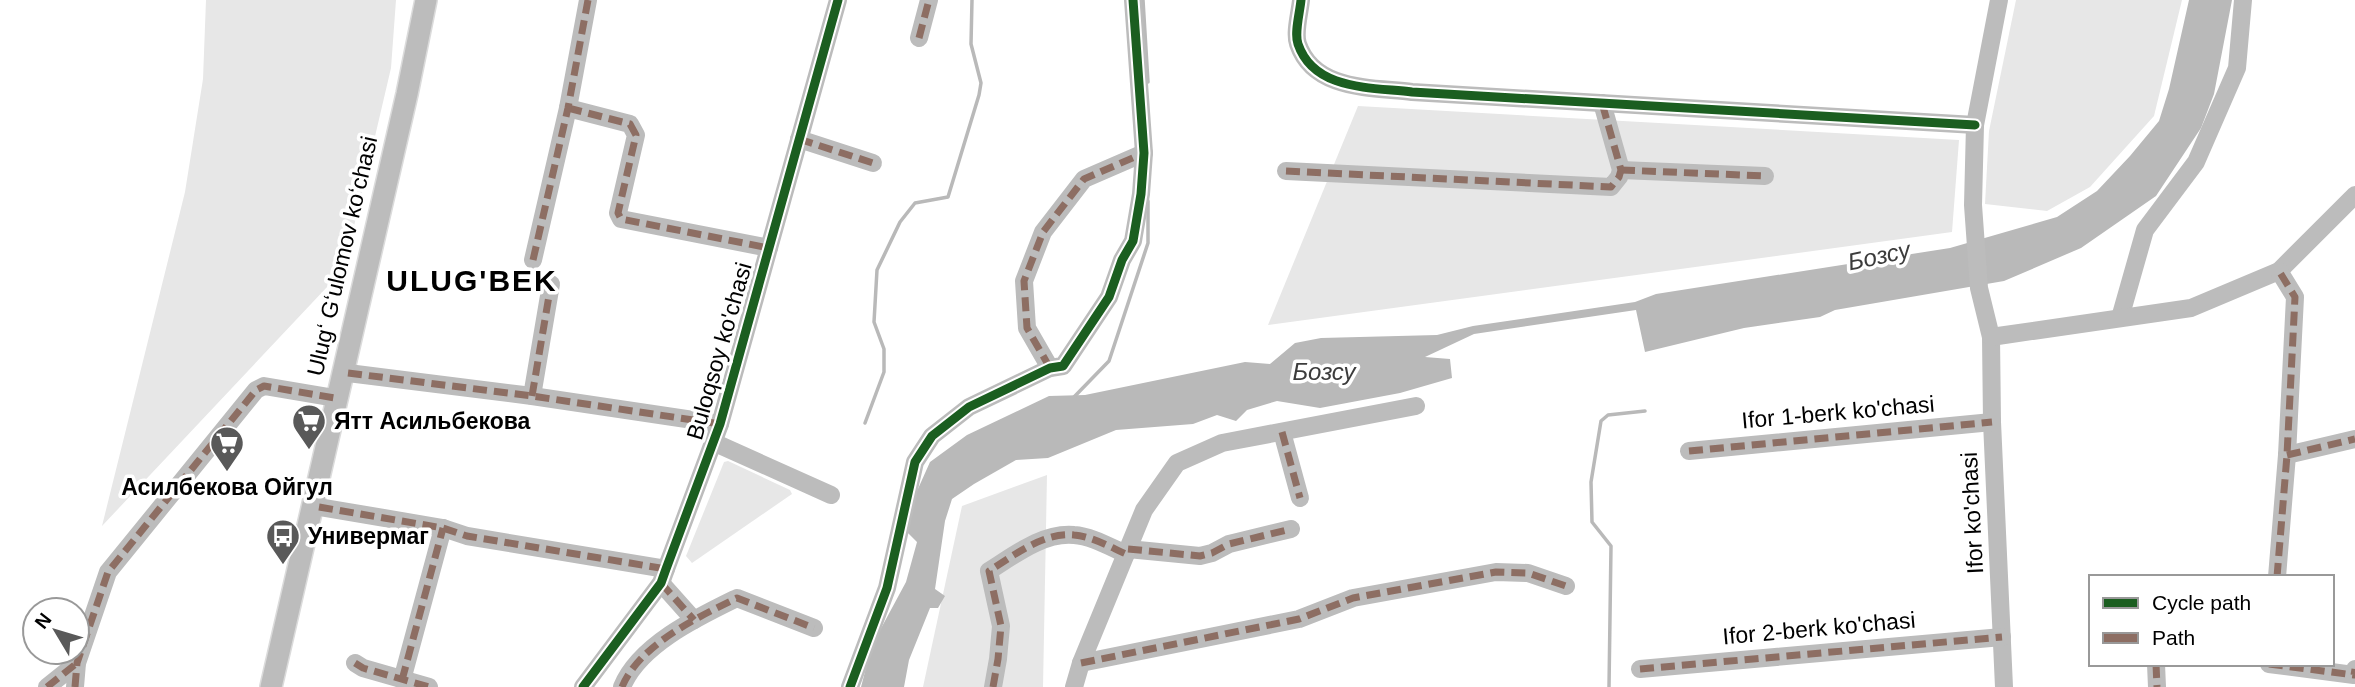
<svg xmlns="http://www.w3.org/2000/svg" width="2355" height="687" viewBox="0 0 2355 687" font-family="Arial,sans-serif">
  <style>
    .green { fill: #e7e7e7 }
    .water { fill: #b9b9b9 }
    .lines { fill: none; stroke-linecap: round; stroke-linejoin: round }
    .stream { stroke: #b9b9b9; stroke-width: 3.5 }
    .major-casing { stroke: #dbdbdb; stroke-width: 24 }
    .minor { stroke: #bcbcbc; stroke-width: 18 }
    .major { stroke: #bcbcbc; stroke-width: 21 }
    .quiet { stroke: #8d6e63; stroke-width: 7; stroke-dasharray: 14 7; stroke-linecap: butt }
    .cycleway-casing { stroke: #fff; stroke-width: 13 }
    .cycleway { stroke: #1b5e20; stroke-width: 9 }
    .labels { text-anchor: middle; stroke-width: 7; stroke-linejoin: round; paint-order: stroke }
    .street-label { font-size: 23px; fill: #000; stroke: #fff }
    .poi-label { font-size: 23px; font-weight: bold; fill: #000; stroke: #fff; text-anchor: start }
    .water-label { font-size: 24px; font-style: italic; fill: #3c3c3c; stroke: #fff }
    .district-label { font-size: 30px; font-weight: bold; letter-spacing: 2px; fill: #000; stroke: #fff }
  </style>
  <rect width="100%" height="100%" fill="#fff"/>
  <g class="green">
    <polygon points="206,0 396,0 391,68 344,269 102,526 185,192 203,79"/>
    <polygon points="2016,0 2182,0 2154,116 2090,187 2047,211 1985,204 1989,131"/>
    <polygon points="1358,106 1959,140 1952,232 1268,325"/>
    <polygon points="728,461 790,490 792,494 692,563 686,556 724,462"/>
    <polygon points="1047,475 1043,687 923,687 962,506"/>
  </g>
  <polygon class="water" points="2189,0 2232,0 2214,94 2201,128 2156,196 2081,248 2004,281 1835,310 1820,317 1744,328 1645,352 1636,310 1474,334 1425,357 1450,359 1452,378 1400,393 1320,408 1277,401 1247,410 1236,421 1217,415 1193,424 1116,430 1048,458 1016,460 974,484 952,499 945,521 935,589 945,596 938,608 930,608 909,660 904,687 861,687 872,645 906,582 917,542 907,532 913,500 930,462 967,435 1049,396 1085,395 1245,362 1270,364 1295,343 1321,338 1437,335 1473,326 1635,302 1656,294 1950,248 2057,217 2097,191 2130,156 2159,121 2169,89"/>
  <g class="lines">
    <g class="stream">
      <polyline points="1143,0 1148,82"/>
      <polyline points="1074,397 1109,361 1148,243 1148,201"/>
      <polyline points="865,423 884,372 884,349 874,322 877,270 900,222 915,203 948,197 979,95 981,83 971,44 972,0"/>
      <polyline points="1609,687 1611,546 1592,522 1591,482 1601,421 1608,415 1645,411"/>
    </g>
    <g class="major-casing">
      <polyline id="major" points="271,687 407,94 426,0"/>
    </g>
    <g class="minor">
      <path d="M1301,0C1300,12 1294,33 1298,44C1314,91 1372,87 1412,92L1975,125"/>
      <polyline points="1999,0 1975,125 1973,205 1979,288 1991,337 1992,422 2004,687"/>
      <polyline points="919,38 929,0"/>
      <polyline points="568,108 630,124 636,135 618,213 621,219 769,248"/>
      <polyline points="799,139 873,163"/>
      <polyline points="1621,170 1765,176"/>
      <polyline points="1286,171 1611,187 1619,177 1621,170 1602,103"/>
      <polyline points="533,260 568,108 588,0"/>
      <polyline points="2120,318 2145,230 2196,162 2237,68 2243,0"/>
      <polyline points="1991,337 2191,308 2279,271 2355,195"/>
      <polyline points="1050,368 1027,328 1024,281 1043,232 1084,179 1144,153"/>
      <polyline points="348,373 532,396 720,424"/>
      <polyline points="532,396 551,284"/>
      <polyline points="1282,432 1300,498"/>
      <polyline points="713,442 831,495"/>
      <polyline points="1689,451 1992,422"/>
      <polyline points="2287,455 2355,439"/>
      <polyline points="319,507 443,528 467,536 666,569"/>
      <polyline points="1128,549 1200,556 1212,553 1229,544 1291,529"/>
      <polyline points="2277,577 2287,455 2295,297 2279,271"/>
      <polyline points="661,583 694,620"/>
      <polyline points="355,663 363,668 429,687"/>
      <polyline points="1081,663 1299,619 1353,598 1496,572 1528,573 1566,586"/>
      <polyline points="2156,664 2157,687"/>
      <polyline points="2269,664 2354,675 2355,669"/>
      <polyline points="1640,669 2002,637"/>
      <polyline points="402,680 443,528"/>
      <polyline points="47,687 77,663"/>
      <polyline points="75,687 77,663 108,572 256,390 264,386 335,398"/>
      <polyline points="583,687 661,583 666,569 720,424 838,0"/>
      <path d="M622,687C639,645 698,617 737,598L814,628"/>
      <polyline points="850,687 887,588 915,462 932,436 969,407 1050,368 1063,366 1109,297 1122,260 1133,241 1141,194 1144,153 1133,0"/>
      <path d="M993,687L998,659L1001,626L989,571C1013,556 1043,532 1074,535C1091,536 1110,547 1126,554"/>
      <polyline points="1074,687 1081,663 1144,510 1177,463 1222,443 1416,406"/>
    </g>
    <use href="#major" class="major"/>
    <g class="quiet">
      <polyline points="919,38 929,0"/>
      <polyline points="568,108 630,124 636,135 618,213 621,219 769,248"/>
      <polyline points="799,139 873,163"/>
      <polyline points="1621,170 1765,176"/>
      <polyline points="1286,171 1611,187 1619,177 1621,170 1602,103"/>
      <polyline points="533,260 568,108 588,0"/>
      <polyline points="1050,368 1027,328 1024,281 1043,232 1084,179 1144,153"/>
      <polyline points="348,373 532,396 720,424"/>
      <polyline points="532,396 551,284"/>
      <polyline points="1282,432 1300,498"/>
      <polyline points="1689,451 1992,422"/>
      <polyline points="2287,455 2355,439"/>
      <polyline points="319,507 443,528 467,536 666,569"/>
      <polyline points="1128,549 1200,556 1212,553 1229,544 1291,529"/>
      <polyline points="2277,577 2287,455 2295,297 2279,271"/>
      <polyline points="661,583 694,620"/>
      <polyline points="355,663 363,668 429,687"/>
      <polyline points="1081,663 1299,619 1353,598 1496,572 1528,573 1566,586"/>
      <polyline points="2156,664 2157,687"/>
      <polyline points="2269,664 2354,675 2355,669"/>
      <polyline points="1640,669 2002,637"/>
      <polyline points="402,680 443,528"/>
      <polyline points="47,687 77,663"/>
      <polyline points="75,687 77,663 108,572 256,390 264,386 335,398"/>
      <path d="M622,687C639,645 698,617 737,598L814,628"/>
      <path d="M993,687L998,659L1001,626L989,571C1013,556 1043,532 1074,535C1091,536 1110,547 1126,554"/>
    </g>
    <g class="cycleway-casing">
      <g id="cycleway">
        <path d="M1301,0C1300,12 1294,33 1298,44C1314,91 1372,87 1412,92L1975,125"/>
        <polyline points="583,687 661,583 666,569 720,424 838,0"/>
        <polyline points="850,687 887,588 915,462 932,436 969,407 1050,368 1063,366 1109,297 1122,260 1133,241 1141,194 1144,153 1133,0"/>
      </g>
    </g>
    <use href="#cycleway" class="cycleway"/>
  </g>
  <defs>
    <g id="supermarket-pin" transform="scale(1.75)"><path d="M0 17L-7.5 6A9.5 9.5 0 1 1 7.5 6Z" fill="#595959" stroke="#fff"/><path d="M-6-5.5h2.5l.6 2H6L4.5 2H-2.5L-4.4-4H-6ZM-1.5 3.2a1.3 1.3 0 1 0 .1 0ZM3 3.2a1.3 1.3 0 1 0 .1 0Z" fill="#fff"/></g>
    <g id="bus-pin" transform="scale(1.75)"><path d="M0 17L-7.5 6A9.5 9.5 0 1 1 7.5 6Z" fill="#595959" stroke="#fff"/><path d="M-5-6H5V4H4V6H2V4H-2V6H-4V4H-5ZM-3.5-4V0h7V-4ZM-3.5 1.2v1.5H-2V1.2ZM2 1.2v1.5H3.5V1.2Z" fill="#fff"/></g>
  </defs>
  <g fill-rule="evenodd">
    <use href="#supermarket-pin" x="309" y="421"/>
    <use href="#supermarket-pin" x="227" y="443"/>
    <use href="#bus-pin" x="283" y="536"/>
  </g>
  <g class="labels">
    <g class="street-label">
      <text transform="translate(342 256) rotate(-77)" y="8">Ulugʻ Gʻulomov koʻchasi</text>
      <text transform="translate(719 351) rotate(-74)" y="8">Buloqsoy ko'chasi</text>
      <text transform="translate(1838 412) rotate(-5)" y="8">Ifor 1-berk ko'chasi</text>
      <text transform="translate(1972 513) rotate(-93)" y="8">Ifor ko'chasi</text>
      <text transform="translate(1819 628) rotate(-5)" y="8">Ifor 2-berk ko'chasi</text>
    </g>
    <g class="poi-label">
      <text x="334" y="429">Ятт Асильбекова</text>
      <text x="227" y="495" text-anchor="middle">Асилбекова Ойгул</text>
      <text x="308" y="544">Универмаг</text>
    </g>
    <g class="water-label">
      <text transform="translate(1879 256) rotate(-12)" y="8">Бозсу</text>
      <text x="1324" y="380">Бозсу</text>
    </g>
    <g class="district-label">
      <text x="472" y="291">ULUG'BEK</text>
    </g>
  </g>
  <rect x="2089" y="575" width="245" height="91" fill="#ffffff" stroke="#999999" stroke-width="2"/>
  <rect x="2103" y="598" width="35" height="10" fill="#1b5e20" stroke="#999999" stroke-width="2"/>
  <text x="2152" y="610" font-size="21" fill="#000000">Cycle path</text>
  <rect x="2103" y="633" width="35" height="10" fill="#8d6e63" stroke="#999999" stroke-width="2"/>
  <text x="2152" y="645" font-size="21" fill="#000000">Path</text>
  <g transform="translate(56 631) rotate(308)"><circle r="33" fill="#ffffff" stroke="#999999" stroke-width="2"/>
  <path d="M0-5L12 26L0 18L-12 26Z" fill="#595959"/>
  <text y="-10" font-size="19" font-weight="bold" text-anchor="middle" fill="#000000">N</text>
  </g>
</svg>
